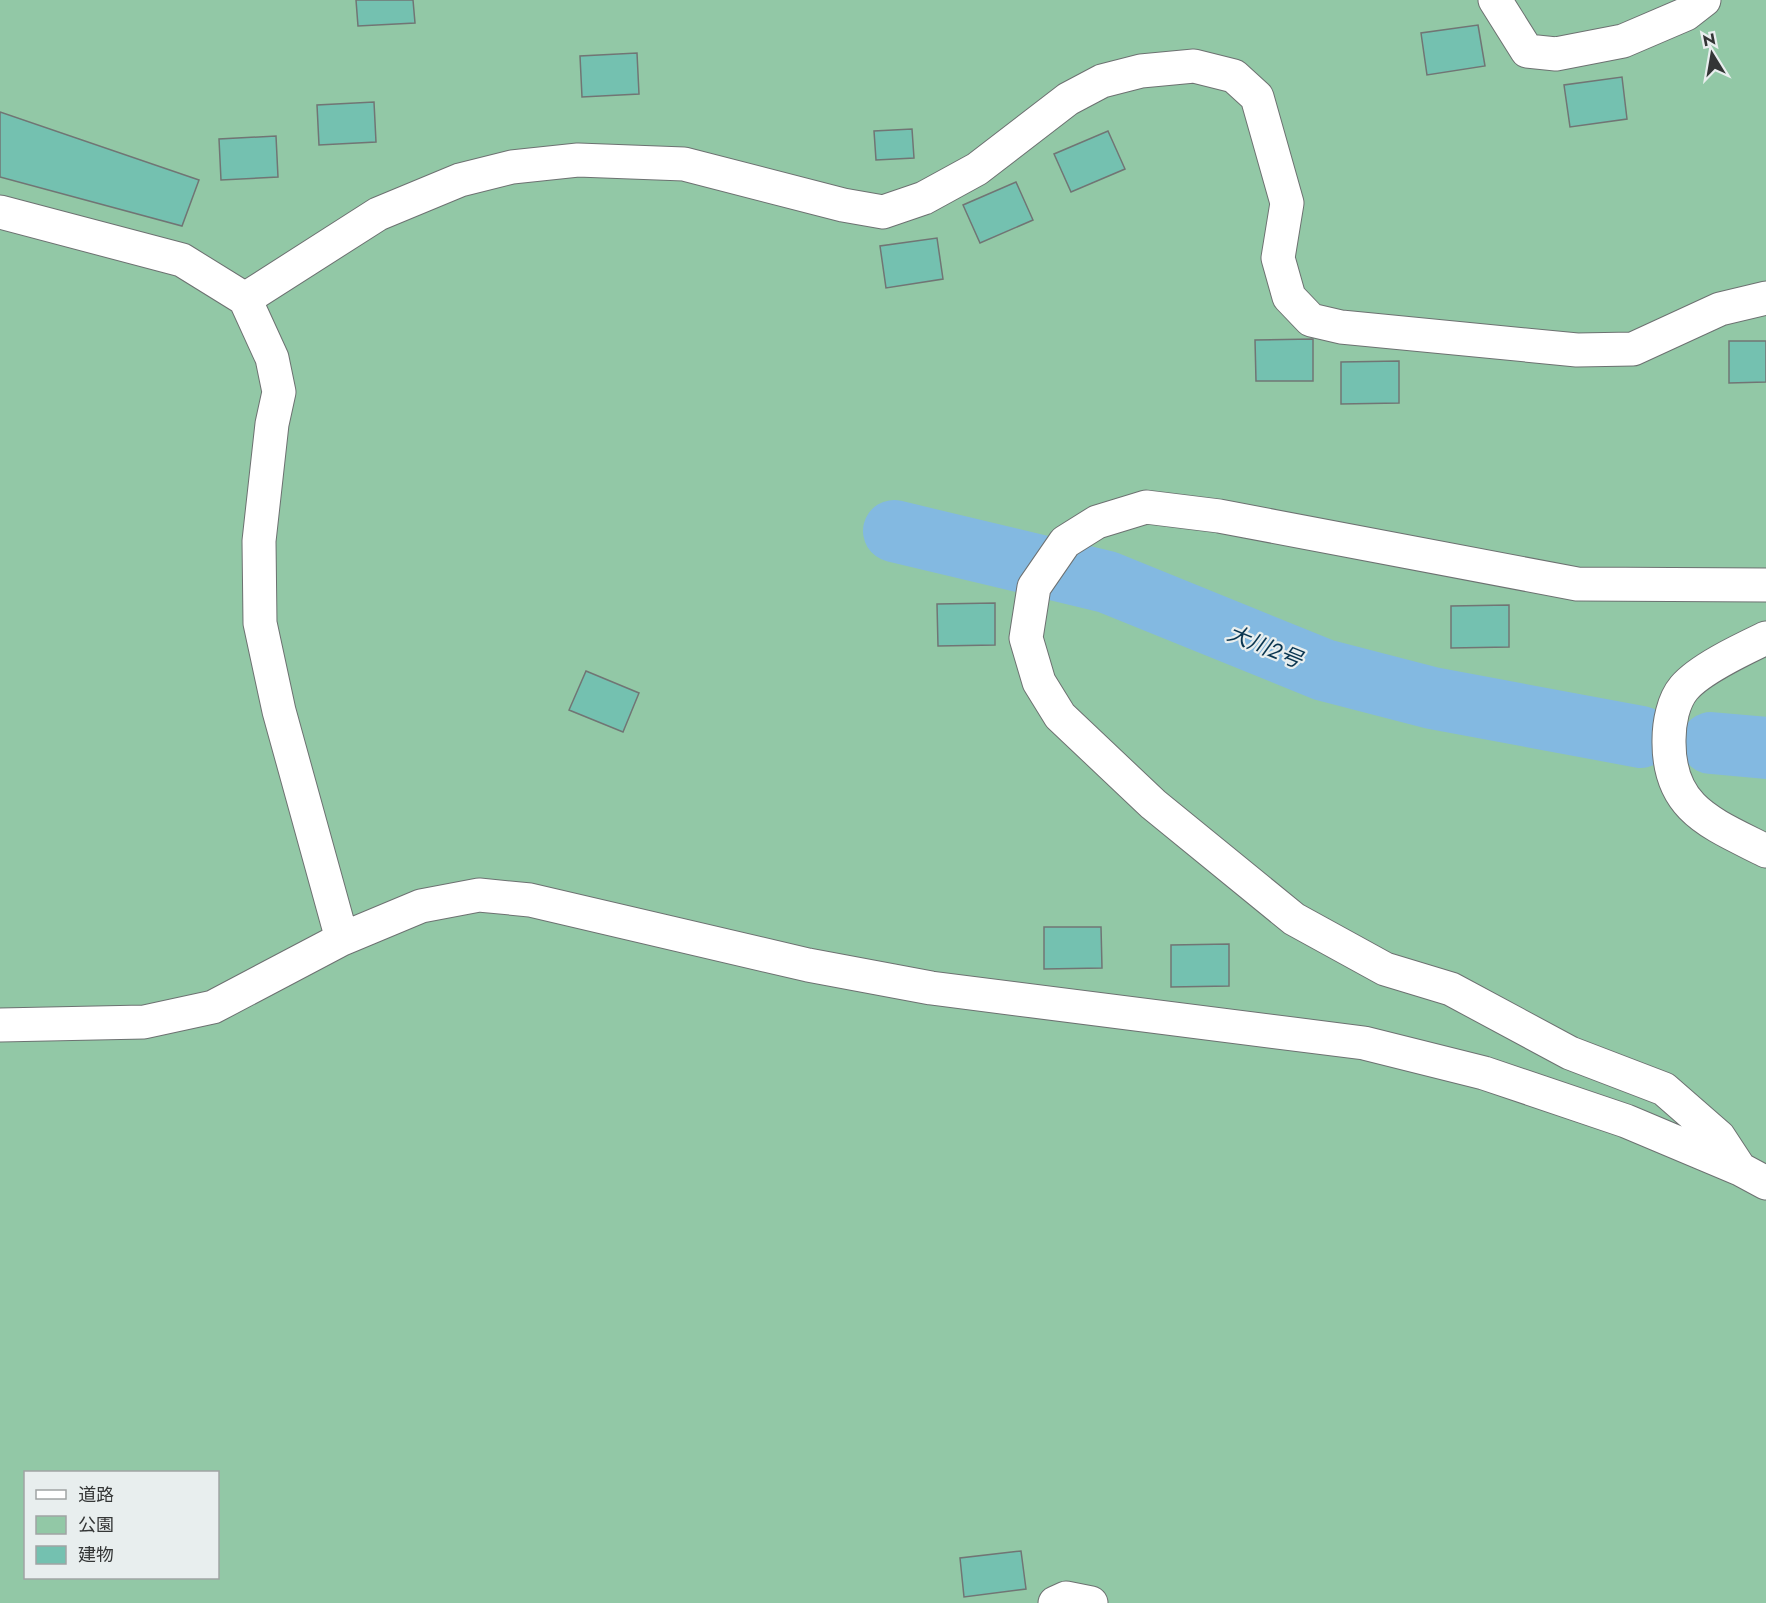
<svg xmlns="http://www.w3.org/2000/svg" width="1766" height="1603" font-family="Jost,'Noto Sans JP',sans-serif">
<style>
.green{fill:#92c8a6;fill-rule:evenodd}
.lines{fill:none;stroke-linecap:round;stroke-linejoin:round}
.river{stroke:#83b9e1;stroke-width:62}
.building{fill:#74c1b0;stroke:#717574;stroke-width:1.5}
.minor-casing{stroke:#6d7171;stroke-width:35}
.minor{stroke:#fff;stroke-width:33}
.labels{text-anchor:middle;stroke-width:4.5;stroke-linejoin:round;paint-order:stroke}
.water-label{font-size:22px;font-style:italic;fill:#093550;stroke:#e8eeee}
</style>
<rect width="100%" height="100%" fill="#dbe1e1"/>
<path class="green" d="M0 0H1766V1603H0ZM26 1472H218V1578H26Z"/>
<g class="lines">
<path class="river" d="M894 531 1107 582 1324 670 1432 698 1641 737
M1711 743 1766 748"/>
</g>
<path class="building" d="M356 0H413L415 23 358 26Z
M1478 25 1485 66 1427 75 1421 33Z
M637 53 639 94 582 97 580 56Z
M1622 77 1627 119 1570 127 1564 85Z
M374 102 376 142 319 145 317 105Z
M0 112 199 180 182 226 0 177Z
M912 129 914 158 876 160 874 131Z
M1108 131 1125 169 1071 192 1054 154Z
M276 136 278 177 221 180 219 139Z
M1016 182 1033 220 980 243 963 205Z
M937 238 943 279 886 288 880 246Z
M1313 339V381H1256L1255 340Z
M1729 341H1766V382L1729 383Z
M1399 361V403L1341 404V362Z
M995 603V645L938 646 937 604Z
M1509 605V647L1451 648V606Z
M586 671 639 693 623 732 569 710Z
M1044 927H1101L1102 968 1044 969Z
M1229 944V986L1171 987V945Z
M1021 1551 1026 1589 964 1597 960 1558Z"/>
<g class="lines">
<g class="minor-casing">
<path id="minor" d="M1495 0 1527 51 1556 54 1623 41 1686 14 1704 0
M0 212 182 260 245 299 272 358 279 392 272 424 259 541 260 623 279 711 342 939
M245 299 378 214 460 180 512 167 578 160 684 164 843 205 883 212 924 198 977 169 1068 99 1102 81 1141 71 1194 66 1234 76 1257 97 1287 203 1278 258 1289 297 1311 320 1341 327 1577 350 1633 349 1720 309 1766 298
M1766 638C1743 649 1700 669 1684 688 1673 701 1669 723 1669 740 1668 809 1711 823 1766 851
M0 1025 144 1022 213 1007 342 939 421 906 479 895 530 900 808 965 931 988 1364 1043 1484 1073 1626 1121 1740 1169 1766 1183
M1740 1169 1719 1137 1664 1089 1570 1053 1451 989 1385 969 1294 919 1153 804 1060 716 1039 682 1026 638 1034 587 1065 542 1097 522 1146 507 1219 516 1577 584 1766 585
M1055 1603 1066 1598 1091 1603"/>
</g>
<use href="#minor" class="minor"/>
</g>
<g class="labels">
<g class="water-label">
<text transform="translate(1265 646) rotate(22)" y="8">大川２号</text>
</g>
</g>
<rect x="24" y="1471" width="195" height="108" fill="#e8eeee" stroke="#a0a4a4" stroke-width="1.5"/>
<rect x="36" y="1490" width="30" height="9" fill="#ffffff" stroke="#a0a4a4" stroke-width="1.5"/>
<text x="78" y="1501" font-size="18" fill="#343636">道路</text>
<rect x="36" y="1516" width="30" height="18" fill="#92c8a6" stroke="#a0a4a4" stroke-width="1.5"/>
<text x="78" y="1531" font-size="18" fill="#343636">公園</text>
<rect x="36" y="1546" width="30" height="18" fill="#74c1b0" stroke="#a0a4a4" stroke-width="1.5"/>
<text x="78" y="1561" font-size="18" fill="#343636">建物</text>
<g transform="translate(1712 54) rotate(349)" stroke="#e8eeee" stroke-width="4.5" paint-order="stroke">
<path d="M0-4.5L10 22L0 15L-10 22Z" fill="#343636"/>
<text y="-9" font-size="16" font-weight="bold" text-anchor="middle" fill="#343636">N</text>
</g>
</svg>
